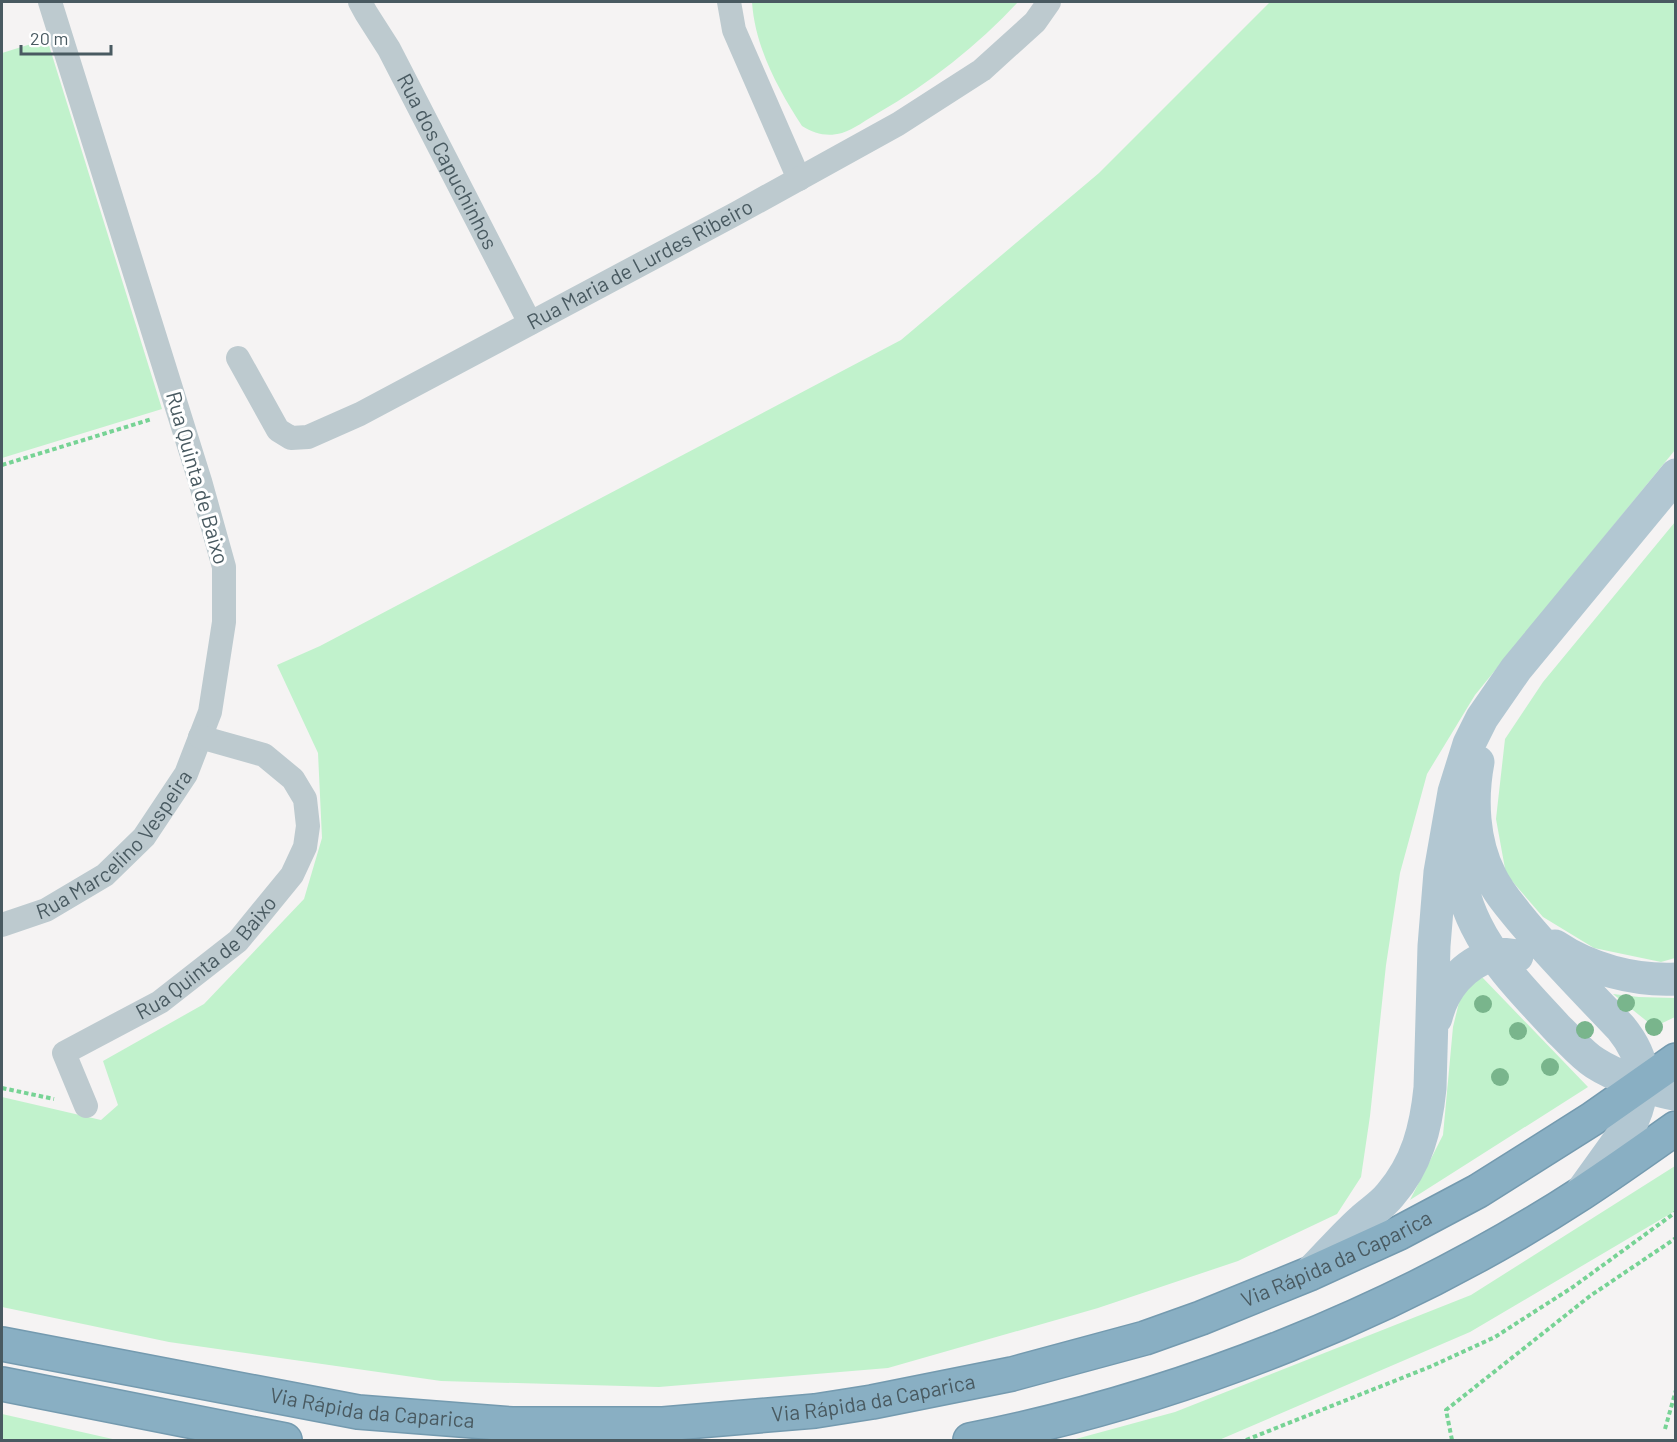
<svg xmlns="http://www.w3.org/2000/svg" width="1677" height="1442" font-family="Barlow,sans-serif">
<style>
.green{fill:#c1f2cc}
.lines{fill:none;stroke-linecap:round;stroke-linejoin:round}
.highway-casing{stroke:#749aaf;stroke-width:36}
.path{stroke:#77d395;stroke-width:4;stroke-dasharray:4.5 3;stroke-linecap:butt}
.street{stroke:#bdcacf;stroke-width:24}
.primary{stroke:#b2c7d2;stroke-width:33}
.highway{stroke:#89afc3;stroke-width:33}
.tree{fill:#79b58c}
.labels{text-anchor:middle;stroke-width:6;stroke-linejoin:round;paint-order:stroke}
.street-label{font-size:21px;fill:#495a61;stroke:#fff}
</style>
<rect width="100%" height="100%" fill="#f5f3f3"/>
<path class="green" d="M752 2H1018C977 46 930 83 878 113 866 120 854 129 842 133 827 137 815 134 802 126 778 89 755 47 752 2Z
M1270 2H1675V450L1475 695 1427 774 1400 873 1386 965 1370 1116 1361 1177 1337 1214 1238 1261 1098 1308 888 1368 659 1387 441 1381 169 1342 2 1307V1097L101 1120 118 1105 103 1061 204 1004 304 899 322 838 318 753 277 665 320 646 901 340 1099 173Z
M47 39 162 409 2 458V53Z
M1675 522V958L1661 962 1594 948 1543 917 1506 874 1496 819 1505 739 1543 682Z
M1481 976 1588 1087 1410 1200 1443 1135 1453 1027 1461 994Z
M1613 994 1639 997 1675 998V1017L1654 1027Z
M1675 1166V1211L1470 1332 1219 1440H1072L1175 1412 1471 1295Z
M2 1414 117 1440H2Z"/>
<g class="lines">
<g class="highway-casing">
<g id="highway">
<path id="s5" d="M2 1344 358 1412 512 1424H663L815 1411 872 1402 1012 1374 1145 1338 1201 1318 1309 1274 1399 1233 1478 1191 1592 1119 1676 1060"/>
<path d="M2 1384 285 1440"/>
<path d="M970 1440C1182 1398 1401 1311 1582 1193 1614 1172 1645 1150 1676 1128"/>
</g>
</g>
<path class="path" d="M2 465 152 419
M2 1088 54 1099
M1665 1429 1676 1390
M1246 1440 1432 1366 1495 1337 1573 1287 1676 1212
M1452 1440 1446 1410 1590 1296 1676 1238"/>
<g class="street">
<path id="s1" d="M360 2 366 13 389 49 530 323"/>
<path d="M729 2 734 30 799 179"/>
<path id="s2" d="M238 358 278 430 291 438 308 437 360 414 737 213 898 124 982 70 1035 22 1049 2"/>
<path id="s3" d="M2 925 46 910 105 875 144 837 186 774 210 712 224 622V567L200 481 50 2"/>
<path id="s4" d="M86 1106 64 1053 160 1002 238 941 292 875 305 847 308 826 305 799 293 779 264 755 200 737"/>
</g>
<path class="primary" d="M1478 762C1471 799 1473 841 1490 875 1498 893 1512 908 1524 923 1555 960 1588 993 1621 1028 1646 1059 1648 1086 1632 1122L1581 1193
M1455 841C1457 870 1463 899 1476 925 1495 964 1529 997 1558 1029 1570 1040 1581 1054 1595 1063 1612 1074 1655 1092 1676 1094
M1555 946C1589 969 1634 981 1676 979
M1436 1018C1443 989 1463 964 1493 955 1500 953 1509 955 1517 956
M1310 1273C1328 1255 1344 1236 1362 1220 1372 1211 1382 1205 1390 1195 1417 1164 1426 1128 1430 1088L1434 946 1440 872 1454 792 1469 744 1482 718 1516 669 1676 475"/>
<use href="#highway" class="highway"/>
</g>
<g class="tree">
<circle cx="1626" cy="1003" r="9"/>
<circle cx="1483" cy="1004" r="9"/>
<circle cx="1654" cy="1027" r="9"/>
<circle cx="1585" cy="1030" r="9"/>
<circle cx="1518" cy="1031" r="9"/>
<circle cx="1550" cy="1067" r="9"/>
<circle cx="1500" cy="1077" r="9"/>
</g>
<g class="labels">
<g class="street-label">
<text dy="7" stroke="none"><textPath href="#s1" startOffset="182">Rua dos Capuchinhos</textPath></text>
<text dy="7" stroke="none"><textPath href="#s2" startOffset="489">Rua Maria de Lurdes Ribeiro</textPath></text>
<text transform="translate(197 478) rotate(74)" y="7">Rua Quinta de Baixo</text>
<text dy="7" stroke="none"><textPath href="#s3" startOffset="142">Rua Marcelino Vespeira</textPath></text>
<text dy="7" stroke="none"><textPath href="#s4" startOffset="230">Rua Quinta de Baixo</textPath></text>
<text dy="7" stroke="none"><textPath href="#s5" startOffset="1366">Via Rápida da Caparica</textPath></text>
<text dy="7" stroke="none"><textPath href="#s5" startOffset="880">Via Rápida da Caparica</textPath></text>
<text dy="7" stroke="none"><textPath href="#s5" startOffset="376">Via Rápida da Caparica</textPath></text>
</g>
</g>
<rect width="1677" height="1442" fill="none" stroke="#495a61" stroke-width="6"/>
<path d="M21 45v9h90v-9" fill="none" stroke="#495a61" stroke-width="3"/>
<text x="30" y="45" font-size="18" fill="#495a61" stroke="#ffffff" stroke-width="4.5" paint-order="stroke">20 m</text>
</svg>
